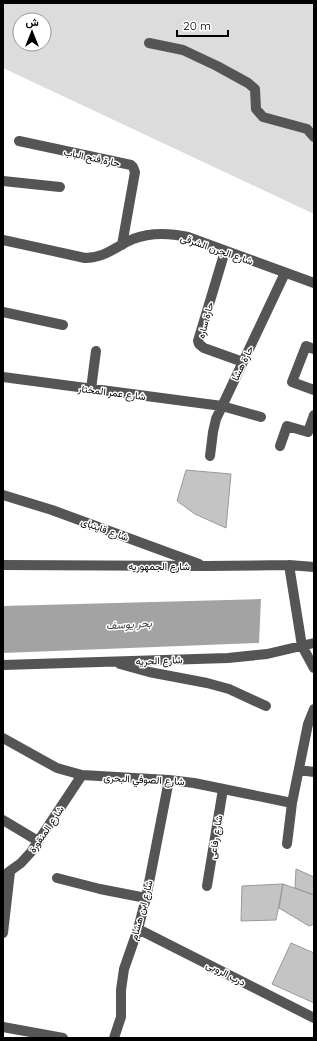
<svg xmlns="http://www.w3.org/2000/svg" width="317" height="1041" font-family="Quicksand,Vazirmatn,sans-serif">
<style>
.green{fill:#dcdcdc;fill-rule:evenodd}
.water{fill:#a3a3a3}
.building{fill:#c4c4c4;stroke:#999}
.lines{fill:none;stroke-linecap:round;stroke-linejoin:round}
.minor{stroke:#555;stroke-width:10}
.labels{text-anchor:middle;stroke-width:3;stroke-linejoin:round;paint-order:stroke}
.street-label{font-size:10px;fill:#000;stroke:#fff}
.water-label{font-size:11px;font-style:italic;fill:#444;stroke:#fff}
</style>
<rect width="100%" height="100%" fill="#fff"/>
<path class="green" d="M3 3H314V214L3 68ZM20 20H44V44H20Z"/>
<path class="water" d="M261 599 259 643 3 653V606Z"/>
<path class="building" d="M186 470 231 474 226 528 195 514 177 501Z
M296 869 314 877V895L295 888Z
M283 884 314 895V924L309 926 279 908Z
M283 884 276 920 241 921 242 886Z
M291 943 314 953V1003L272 984Z"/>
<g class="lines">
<path class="minor" d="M149 43 183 50 217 66 248 83 255 89 256 109 263 117 307 129 314 137
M19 141 131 165 133 167 135 172 122 245
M3 181 60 187
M3 240 85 258C105 258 115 247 133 239 151 232 170 233 188 237L314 283
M225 251 198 341 199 344 204 348 243 362
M3 312 63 325
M314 349 306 346 292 382 314 390
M3 377 222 406 261 417
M91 389 96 351
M280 446 287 426 308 432 314 415
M210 456 213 432 216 419 285 273
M3 495 52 510 199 564
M3 565 206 566 289 565 314 567
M289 565 302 646 314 668
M120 664 149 672 207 683 229 689 266 706
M3 665 228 658 267 654 314 643
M3 738 57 768 82 775 169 780 194 783 292 803
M299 770 314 772
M3 820 38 841
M287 844 292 803 308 724 314 709
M3 876 21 863 31 852 82 775
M57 878 100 889 146 898
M207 886 223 789
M138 929 314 1018
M3 933 10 872
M3 1027 63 1038
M114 1038 121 1017V990L124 969 138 929 146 898 169 780"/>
</g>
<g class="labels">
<g class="street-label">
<text transform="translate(92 157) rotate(12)" y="4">حارة فتح الباب</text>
<text transform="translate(217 249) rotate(19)" y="4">شارع الجرن الشرقى</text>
<text transform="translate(205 320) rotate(-75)" y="4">حارة ساره</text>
<text transform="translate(242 363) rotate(-64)" y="4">حارة هشا</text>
<text transform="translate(112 392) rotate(7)" y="4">شارع عمر المختار</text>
<text transform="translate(105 529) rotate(20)" y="4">شارع قايتباى</text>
<text x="159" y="570">شارع الجمهوريه</text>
<text transform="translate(159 660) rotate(-2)" y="4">شارع الحريه</text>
<text transform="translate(144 779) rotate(3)" y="4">شارع الصوفي البحرى</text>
<text transform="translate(46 829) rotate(-56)" y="4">شارع المنقورة</text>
<text transform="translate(215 837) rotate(-81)" y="4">شارع رفاعى</text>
<text transform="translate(141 910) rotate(-75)" y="4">شارع ابن هشام</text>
<text transform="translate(226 973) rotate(27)" y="4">درب الروبى</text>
</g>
<g class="water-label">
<text transform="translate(129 624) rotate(-3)" y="4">بحر يوسف</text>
</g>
</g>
<rect width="317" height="1041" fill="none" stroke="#000000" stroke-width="8"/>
<g transform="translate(32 32)"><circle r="19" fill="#ffffff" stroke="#999999"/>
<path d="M0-3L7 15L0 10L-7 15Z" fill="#000000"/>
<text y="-6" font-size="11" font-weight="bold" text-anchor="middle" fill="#000000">ش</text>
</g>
<path d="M177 30v6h51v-6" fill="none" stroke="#000000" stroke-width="2"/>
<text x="183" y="30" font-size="12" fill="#000000" stroke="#ffffff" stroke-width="3" paint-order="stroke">20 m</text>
</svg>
